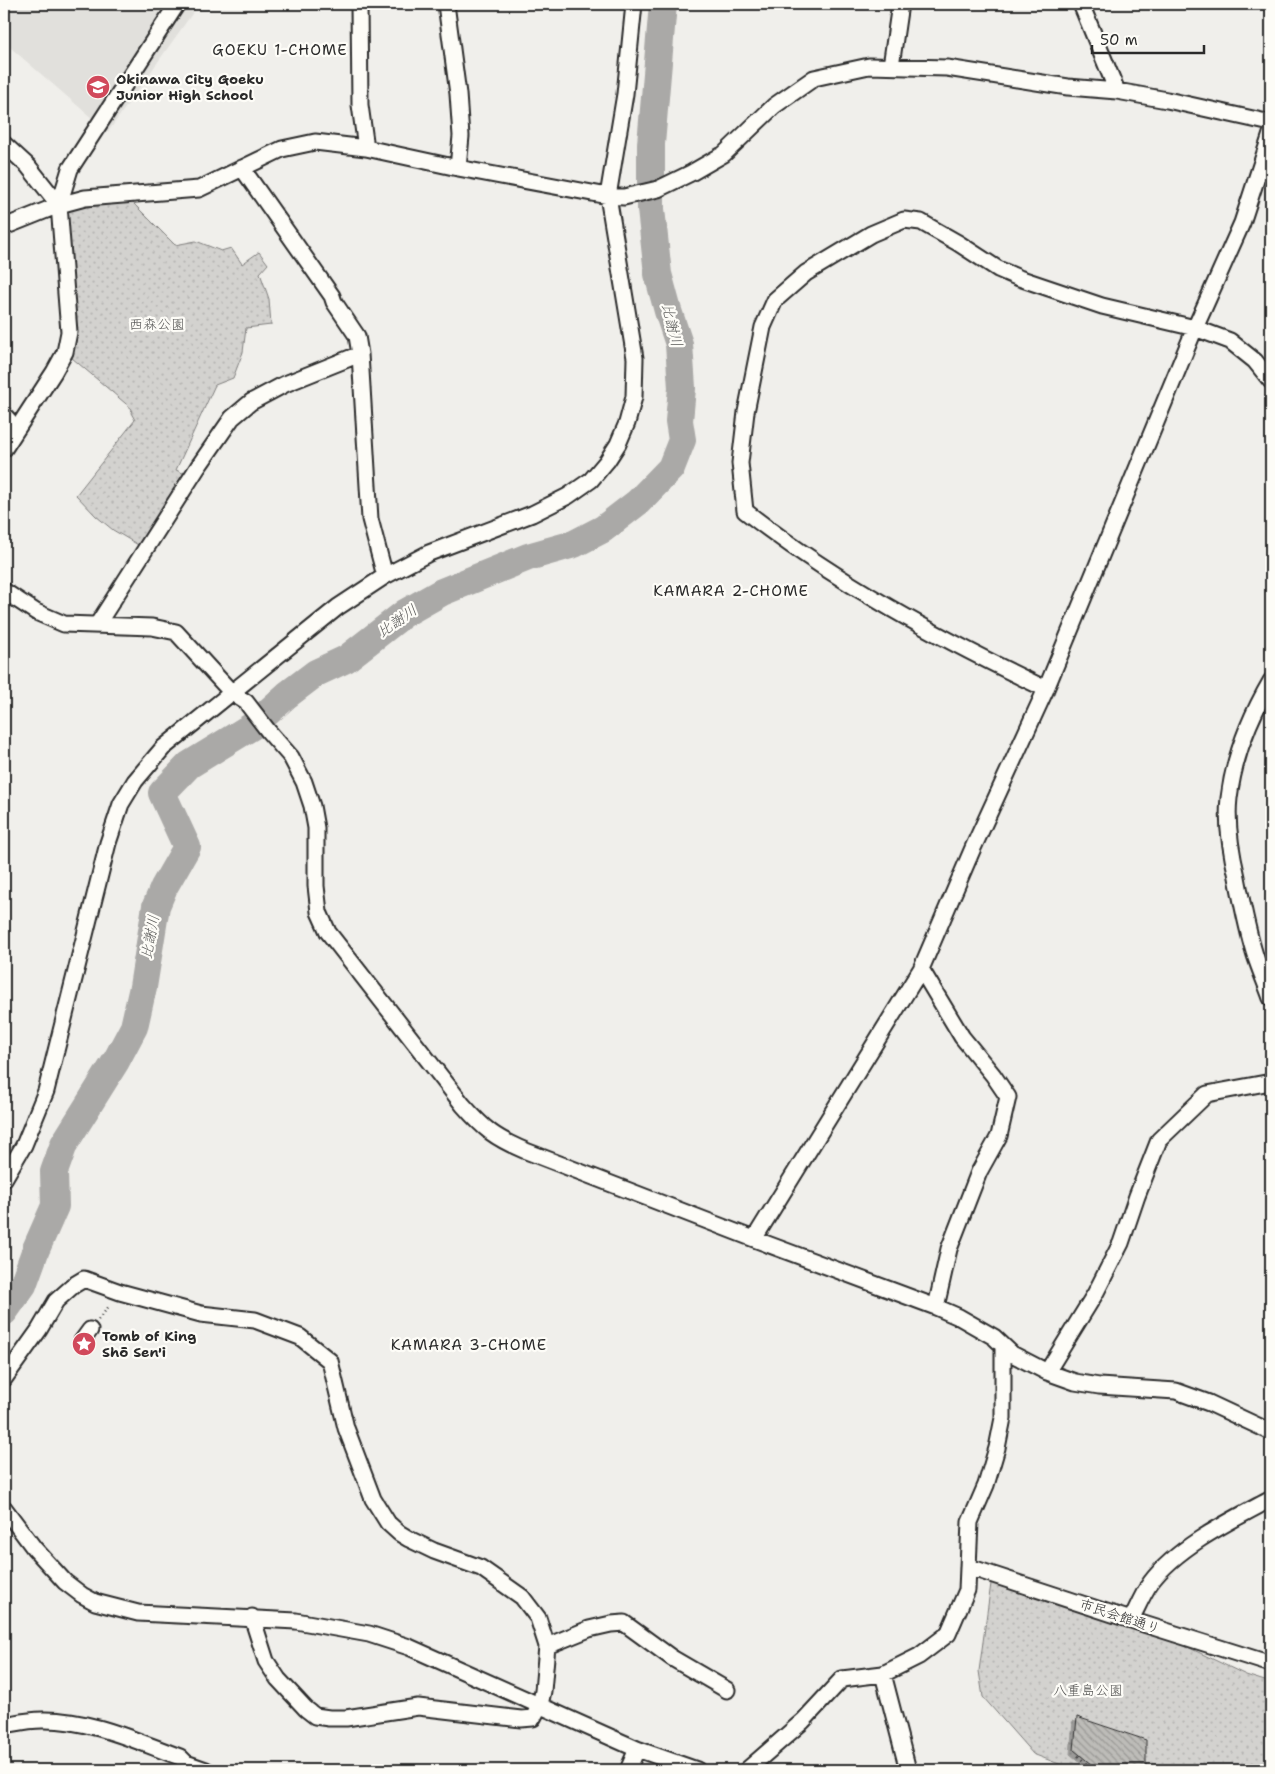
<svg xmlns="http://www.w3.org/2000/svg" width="1275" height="1774" font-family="'Shantell Sans','Klee One',sans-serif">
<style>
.built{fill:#e1e0dc}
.grass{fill:url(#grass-dots);stroke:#7f7e7d}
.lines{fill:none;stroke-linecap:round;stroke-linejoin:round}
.river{stroke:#aaa9a7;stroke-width:28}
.building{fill:url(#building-back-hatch);stroke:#2b2b2b;filter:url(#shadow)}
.minor-casing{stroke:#2b2b2b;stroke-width:19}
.path{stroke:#2b2b2b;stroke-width:2.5;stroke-dasharray:1 4;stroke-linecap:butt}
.minor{stroke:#fdfcf7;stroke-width:15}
.labels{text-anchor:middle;stroke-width:4.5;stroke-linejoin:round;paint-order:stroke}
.poi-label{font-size:14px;font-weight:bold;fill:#2b2b2b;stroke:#fdfcf7;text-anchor:start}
.park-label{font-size:14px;fill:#555554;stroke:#fdfcf7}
.street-label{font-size:14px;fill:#2b2b2b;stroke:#fdfcf7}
.neighbourhood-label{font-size:15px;letter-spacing:1px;fill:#2b2b2b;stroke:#fdfcf7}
.water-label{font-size:15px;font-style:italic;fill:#575756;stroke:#fdfcf7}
</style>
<defs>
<pattern id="grass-dots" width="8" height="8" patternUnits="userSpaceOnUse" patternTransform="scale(1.25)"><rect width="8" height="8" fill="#d3d2cf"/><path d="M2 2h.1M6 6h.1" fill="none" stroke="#b5b4b2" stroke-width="1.8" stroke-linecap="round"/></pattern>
<pattern id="building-back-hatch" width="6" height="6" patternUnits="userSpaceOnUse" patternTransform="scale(1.25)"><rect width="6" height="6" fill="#bdbcb8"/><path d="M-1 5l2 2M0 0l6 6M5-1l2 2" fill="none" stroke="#9a9996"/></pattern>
<filter id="shadow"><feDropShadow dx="-4" dy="4" stdDeviation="0" flood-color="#0004"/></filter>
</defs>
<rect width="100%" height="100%" fill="#f0efeb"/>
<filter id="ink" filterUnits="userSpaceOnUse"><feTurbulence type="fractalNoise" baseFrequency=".02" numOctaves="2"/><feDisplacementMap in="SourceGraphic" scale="10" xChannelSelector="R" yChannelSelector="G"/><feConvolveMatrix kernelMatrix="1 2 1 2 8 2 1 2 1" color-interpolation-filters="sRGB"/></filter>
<g filter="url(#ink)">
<path class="built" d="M4 4H199L108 132 4 42Z"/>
<path class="grass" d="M125 195 175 245 196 241 221 251 231 248 242 264 259 252 268 264 260 273 269 299 271 325 246 328 243 352 233 378 215 385 176 470 192 477 145 549 113 530 96 516 76 495 135 420 131 413 132 409 65 352 59 205Z
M993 1569 1131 1620 1246 1675 1271 1683V1770H1072V1769L1033 1754 983 1697 979 1671Z"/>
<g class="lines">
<path class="river" d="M4 1312 23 1285 36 1249 55 1206 54 1172 64 1144 116 1061 134 1027 143 987 156 906 164 887 187 847 162 793 189 765 254 725 287 695 316 673 346 659 405 613 442 592 528 557 574 544 603 529 638 502 671 468 682 440 679 421 682 388 679 344 668 311 658 274 651 209V144L663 4"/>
</g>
<path class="building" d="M1077 1717 1146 1740V1770H1098L1074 1750Z"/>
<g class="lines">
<g class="minor-casing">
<path id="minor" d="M359 4 360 105 366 148
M446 4 458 94 461 136 458 168
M1081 4 1117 91
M891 66 900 4
M4 144 28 166 59 205
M242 168 332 296 334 302 357 336 360 354 370 519 385 576
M4 227 59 205 85 198 199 189 282 149 315 142 366 148 458 168 608 196 624 197 658 189 691 173 724 154 774 106 814 78 869 66 947 68 1068 87 1117 91 1167 100 1271 123
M4 415 16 428
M4 449 54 372 65 352 69 332 59 205 70 169 177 4
M4 591 36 612 64 624 152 627 176 632 232 693 246 702 269 732 291 757 304 782 312 806 316 828V886L319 912 328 932 463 1105C485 1130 495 1138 526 1151L754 1239 936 1307 959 1317 994 1337 1012 1354 1047 1372 1075 1382 1099 1386 1176 1391 1209 1403 1271 1432
M97 625 198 467 232 418 251 402 285 384 360 354
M1271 681C1250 717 1234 756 1229 798 1226 824 1231 852 1237 877 1242 903 1247 930 1255 955 1260 970 1266 984 1271 998
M1046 689C941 639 837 583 745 511L740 463 746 412 763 327 775 300 806 273 871 234 904 220 921 222 958 243 998 269 1019 278 1102 306 1195 328 1230 341 1255 361 1271 381
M921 969 962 1037 993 1075 1008 1097 999 1136 979 1172 949 1249 936 1307
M4 1179 24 1145 46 1091 108 843 121 804 135 781 163 748 338 607 385 576 429 553 532 514 568 496 591 480 607 461 618 444 627 423 634 397 635 358 608 196 625 94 634 4
M754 1239 921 969 973 848 1046 689 1195 328 1242 223 1271 134
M82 1341 90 1330
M1047 1372 1095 1294 1121 1243 1137 1196 1159 1140 1207 1094 1271 1082
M4 1379 39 1330 56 1301 74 1285 84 1279 120 1292 201 1314 255 1320 300 1337 330 1361 346 1428 373 1499 388 1523 399 1533 409 1539 434 1551 481 1568 522 1597 538 1618 547 1646 543 1691 540 1705 533 1718 521 1719 418 1707 346 1718H329L315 1716 306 1709 278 1679 266 1661 252 1617
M4 1508 34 1548 65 1582 82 1595 95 1602 138 1613 296 1621 369 1634 409 1647 637 1749 697 1770
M969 1567 1131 1620 1271 1664
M1131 1620C1137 1608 1143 1593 1151 1582 1178 1546 1232 1520 1271 1499
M547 1646 589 1629 611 1624 624 1623 672 1658 727 1690
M883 1674 908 1770
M4 1725C16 1723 29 1720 42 1720 90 1719 136 1741 180 1757L186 1763 206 1770
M628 1770 637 1749
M747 1770 803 1721 842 1679 883 1674 919 1656 948 1634 967 1590 970 1522 986 1485 997 1448 1003 1418V1346"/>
</g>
<path class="path" d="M98 1320 110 1305
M1078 1756 1093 1770"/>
<use href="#minor" class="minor"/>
</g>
</g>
<defs>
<g id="school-disc" transform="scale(1.25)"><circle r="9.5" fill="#d1495b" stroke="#fdfcf7"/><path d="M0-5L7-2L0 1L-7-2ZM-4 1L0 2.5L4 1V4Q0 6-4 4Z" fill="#fff"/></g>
<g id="sight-disc" transform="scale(1.25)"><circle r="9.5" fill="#d1495b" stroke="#fdfcf7"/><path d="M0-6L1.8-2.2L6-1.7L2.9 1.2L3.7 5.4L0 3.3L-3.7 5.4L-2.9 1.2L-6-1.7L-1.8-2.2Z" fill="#fff"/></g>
</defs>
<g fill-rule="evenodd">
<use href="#school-disc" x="98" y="87"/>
<use href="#sight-disc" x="84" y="1344"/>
</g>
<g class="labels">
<g class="poi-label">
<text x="116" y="84">Okinawa City Goeku<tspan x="116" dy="16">Junior High School</tspan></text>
<text x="102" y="1341">Tomb of King<tspan x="102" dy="16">Shō Sen'i</tspan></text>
</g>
<g class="park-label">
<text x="157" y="329">西森公園</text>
<text x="1088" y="1695">八重島公園</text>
</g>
<g class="street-label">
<text transform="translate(1120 1616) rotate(18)" y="5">市民会館通り</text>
</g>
<g class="neighbourhood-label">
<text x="280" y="55">GOEKU 1-CHOME</text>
<text x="731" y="596">KAMARA 2-CHOME</text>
<text x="469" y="1350">KAMARA 3-CHOME</text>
</g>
<g class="water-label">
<text transform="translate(672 325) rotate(76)" y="5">比謝川</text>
<text transform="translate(397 621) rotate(-35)" y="5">比謝川</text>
<text transform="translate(150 937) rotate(-80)" y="5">比謝川</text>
</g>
</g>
<rect width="1275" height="1774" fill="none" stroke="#fdfcf7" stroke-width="20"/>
<rect x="10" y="10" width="1255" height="1754" fill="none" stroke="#2b2b2b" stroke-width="2" filter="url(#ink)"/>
<path d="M1092 45v8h112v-8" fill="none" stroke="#2b2b2b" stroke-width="2.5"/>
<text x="1100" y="45" font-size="15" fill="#2b2b2b" stroke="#fdfcf7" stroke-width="4" paint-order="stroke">50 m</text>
</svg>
